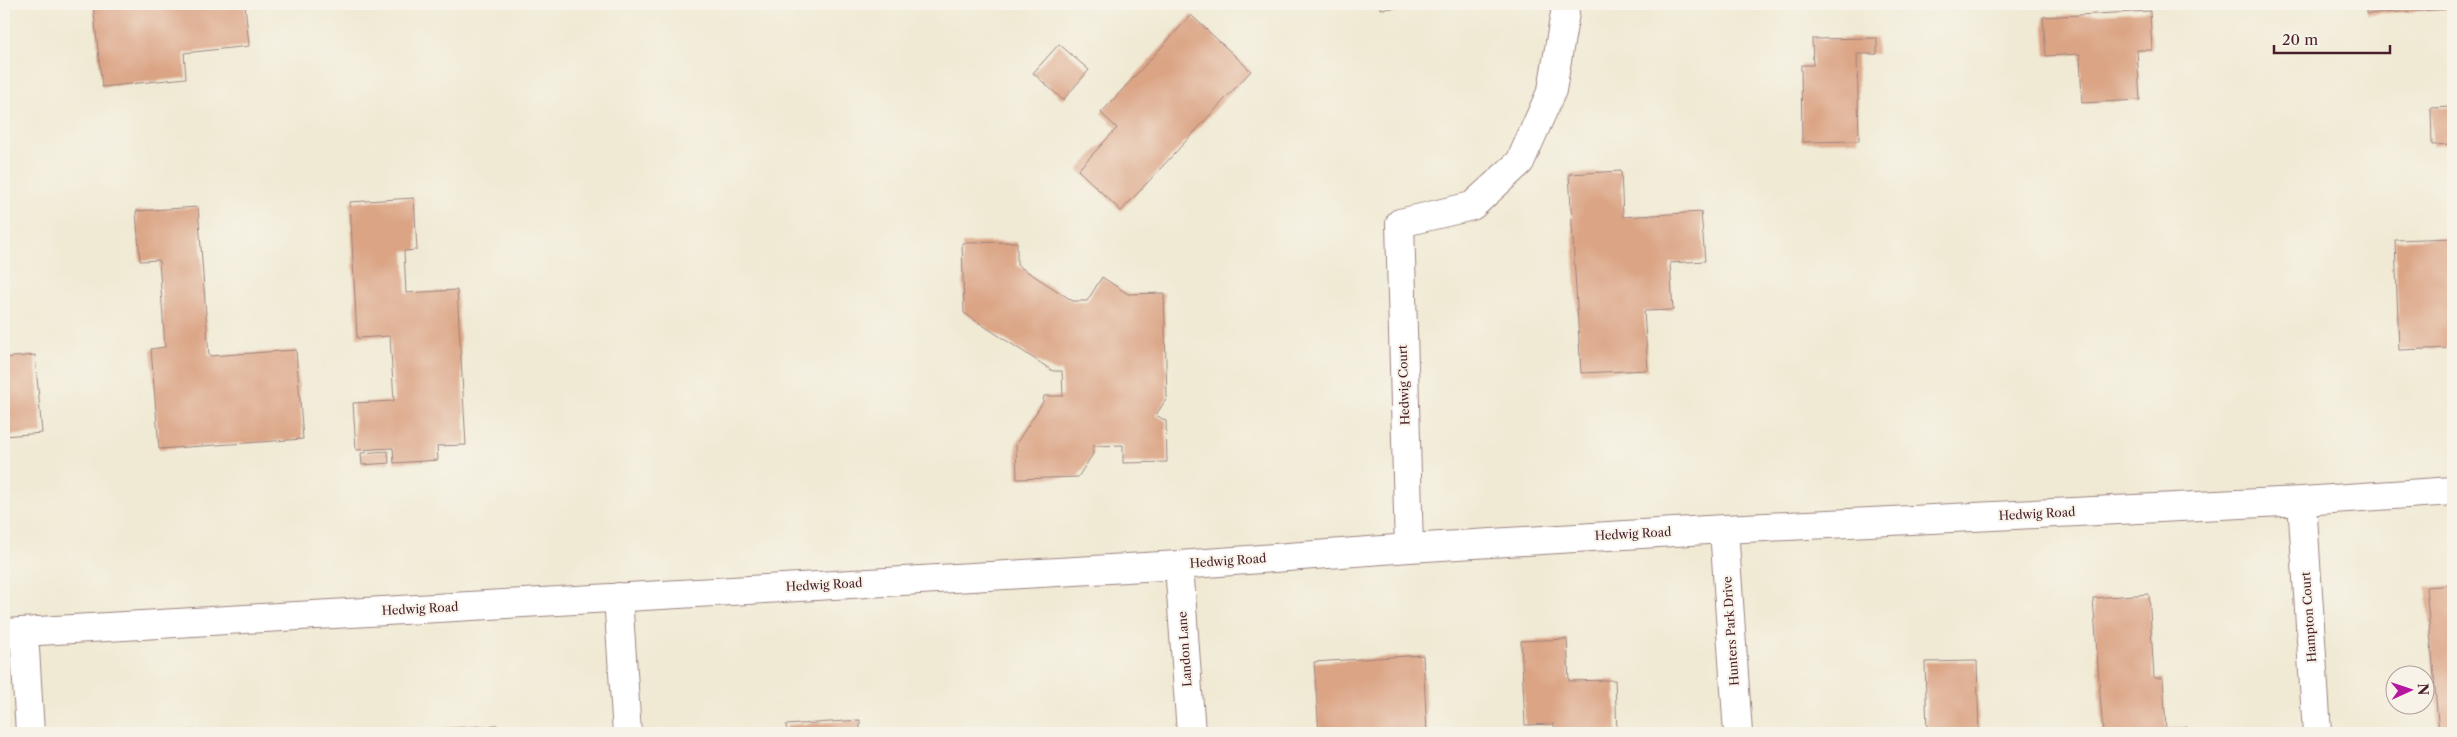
<svg xmlns="http://www.w3.org/2000/svg" width="2457" height="737" font-family="'Libre Caslon Text',serif">
<style>
.building{fill:#dba485}
.lines{fill:none;stroke-linecap:round;stroke-linejoin:round}
.minor-casing{stroke:#9d8480;stroke-width:30}
.minor{stroke:#fff;stroke-width:28}
.labels{text-anchor:middle;stroke-width:4;stroke-linejoin:round;paint-order:stroke}
.street-label{font-size:12px;fill:#4a1f2b;stroke:#f7f3e8}
</style>
<rect width="100%" height="100%" fill="#f7f3e8"/>
<filter id="ink" filterUnits="userSpaceOnUse"><feTurbulence type="fractalNoise" baseFrequency=".02" numOctaves="2"/><feDisplacementMap in="SourceGraphic" scale="10" xChannelSelector="R" yChannelSelector="G"/><feConvolveMatrix kernelMatrix="1 2 1 2 8 2 1 2 1" color-interpolation-filters="sRGB"/></filter>
<filter id="wash" filterUnits="userSpaceOnUse"><feTurbulence type="fractalNoise" baseFrequency=".0096" numOctaves="4" result="noise"/><feDisplacementMap in="SourceGraphic" scale="20" xChannelSelector="R" yChannelSelector="G"/><feGaussianBlur stdDeviation="1.12" result="paint"/><feColorMatrix in="noise" values="0 0 0 0 0 0 0 0 0 0 0 0 0 0 0 0 0 1.4 0 .05"/><feComposite in="paint" operator="in"/></filter>
<g filter="url(#wash)">
<rect width="100%" height="100%" fill="#f0ead4"/>
<g id="blocks">
<path class="building" d="M93 4H245L249 46 184 53 186 78 102 87Z
M1380 4H1434V5L1380 9Z
M2367 4H2453V9L2367 14Z
M2150 11 2152 50H2137L2140 100 2082 103 2080 54 2046 56 2043 17Z
M1191 15 1251 71 1121 211 1078 170 1117 128 1101 113Z
M1877 38V54H1857L1859 141 1802 142 1801 65H1813L1812 39Z
M1059 44 1089 70 1063 100 1033 73Z
M2453 107V144L2432 145 2431 108Z
M1621 171 1623 217 1701 212 1705 261 1670 263 1673 310 1644 311 1648 370 1581 373 1569 174Z
M414 198 417 250 404 251 406 293 457 290 466 445 437 446 438 460 394 463 393 448 356 450 353 403 394 401 390 336 357 338 350 202Z
M198 207 209 356 296 350 303 439 159 449 151 349 165 347 159 260 140 261 136 211Z
M2453 238V348L2399 350 2395 240Z
M1017 242V265L1073 301H1087L1102 277 1128 294 1164 293 1167 398 1156 415 1166 421 1167 462 1123 463V445L1093 446V454L1078 477 1017 479 1016 444 1043 402 1044 396H1063L1062 371H1053L964 313 962 243Z
M35 355 42 433 4 436V358Z
M388 451 389 463 362 465 361 453Z
M2453 585V733H2439L2426 587Z
M2149 594 2154 678H2163L2166 729 2187 727V733H2103L2093 598Z
M1567 639 1569 681 1615 680 1617 733H1555L1554 724 1525 725 1521 641Z
M1423 655 1427 733H1319L1314 662Z
M1977 661 1979 733H1927L1925 662Z
M860 720V733H787L786 725Z
M497 725 498 733H437L436 729Z
M196 730V733H151V732Z"/>
</g>
</g>
<g filter="url(#ink)">
<use href="#blocks" fill-opacity="0" stroke="#9d8480" stroke-width="1"/>
<g class="lines">
<g class="minor-casing">
<path id="minor" d="M2302 501 2317 733
M1724 529 1738 733
M1409 548 1400 223 1472 206 1520 162 1552 90 1565 13
M1179 565 1191 733
M618 597 627 733
M24 632 30 733
M4 633 1179 565 1409 548 1724 529 2302 501 2453 491"/>
</g>
<use href="#minor" class="minor"/>
</g>
</g>
<g class="labels">
<g class="street-label">
<text transform="translate(1404 385) rotate(-92)" y="4">Hedwig Court</text>
<text transform="translate(2037 514) rotate(-3)" y="4">Hedwig Road</text>
<text transform="translate(1633 534) rotate(-3)" y="4">Hedwig Road</text>
<text transform="translate(1228 561) rotate(-4)" y="4">Hedwig Road</text>
<text transform="translate(824 585) rotate(-3)" y="4">Hedwig Road</text>
<text transform="translate(420 609) rotate(-3)" y="4">Hedwig Road</text>
<text transform="translate(2309 617) rotate(-94)" y="4">Hampton Court</text>
<text transform="translate(1731 631) rotate(-94)" y="4">Hunters Park Drive</text>
<text transform="translate(1185 649) rotate(-94)" y="4">Landon Lane</text>
</g>
</g>
<rect width="2457" height="737" fill="none" stroke="#f7f3e8" stroke-width="20"/>
<g transform="translate(2410 690) rotate(87)"><circle r="24" fill="#f7f3e8" stroke="#b29e9c"/>
<path d="M0-4L9 19L0 12L-9 19Z" fill="#b5179e"/>
<text y="-8" font-size="14" font-weight="bold" text-anchor="middle" fill="#4a1f2b">N</text>
</g>
<path d="M2274 45v8h116v-8" fill="none" stroke="#4a1f2b" stroke-width="2.5"/>
<text x="2282" y="45" font-size="15" fill="#4a1f2b" stroke="#f7f3e8" stroke-width="4" paint-order="stroke">20 m</text>
</svg>
